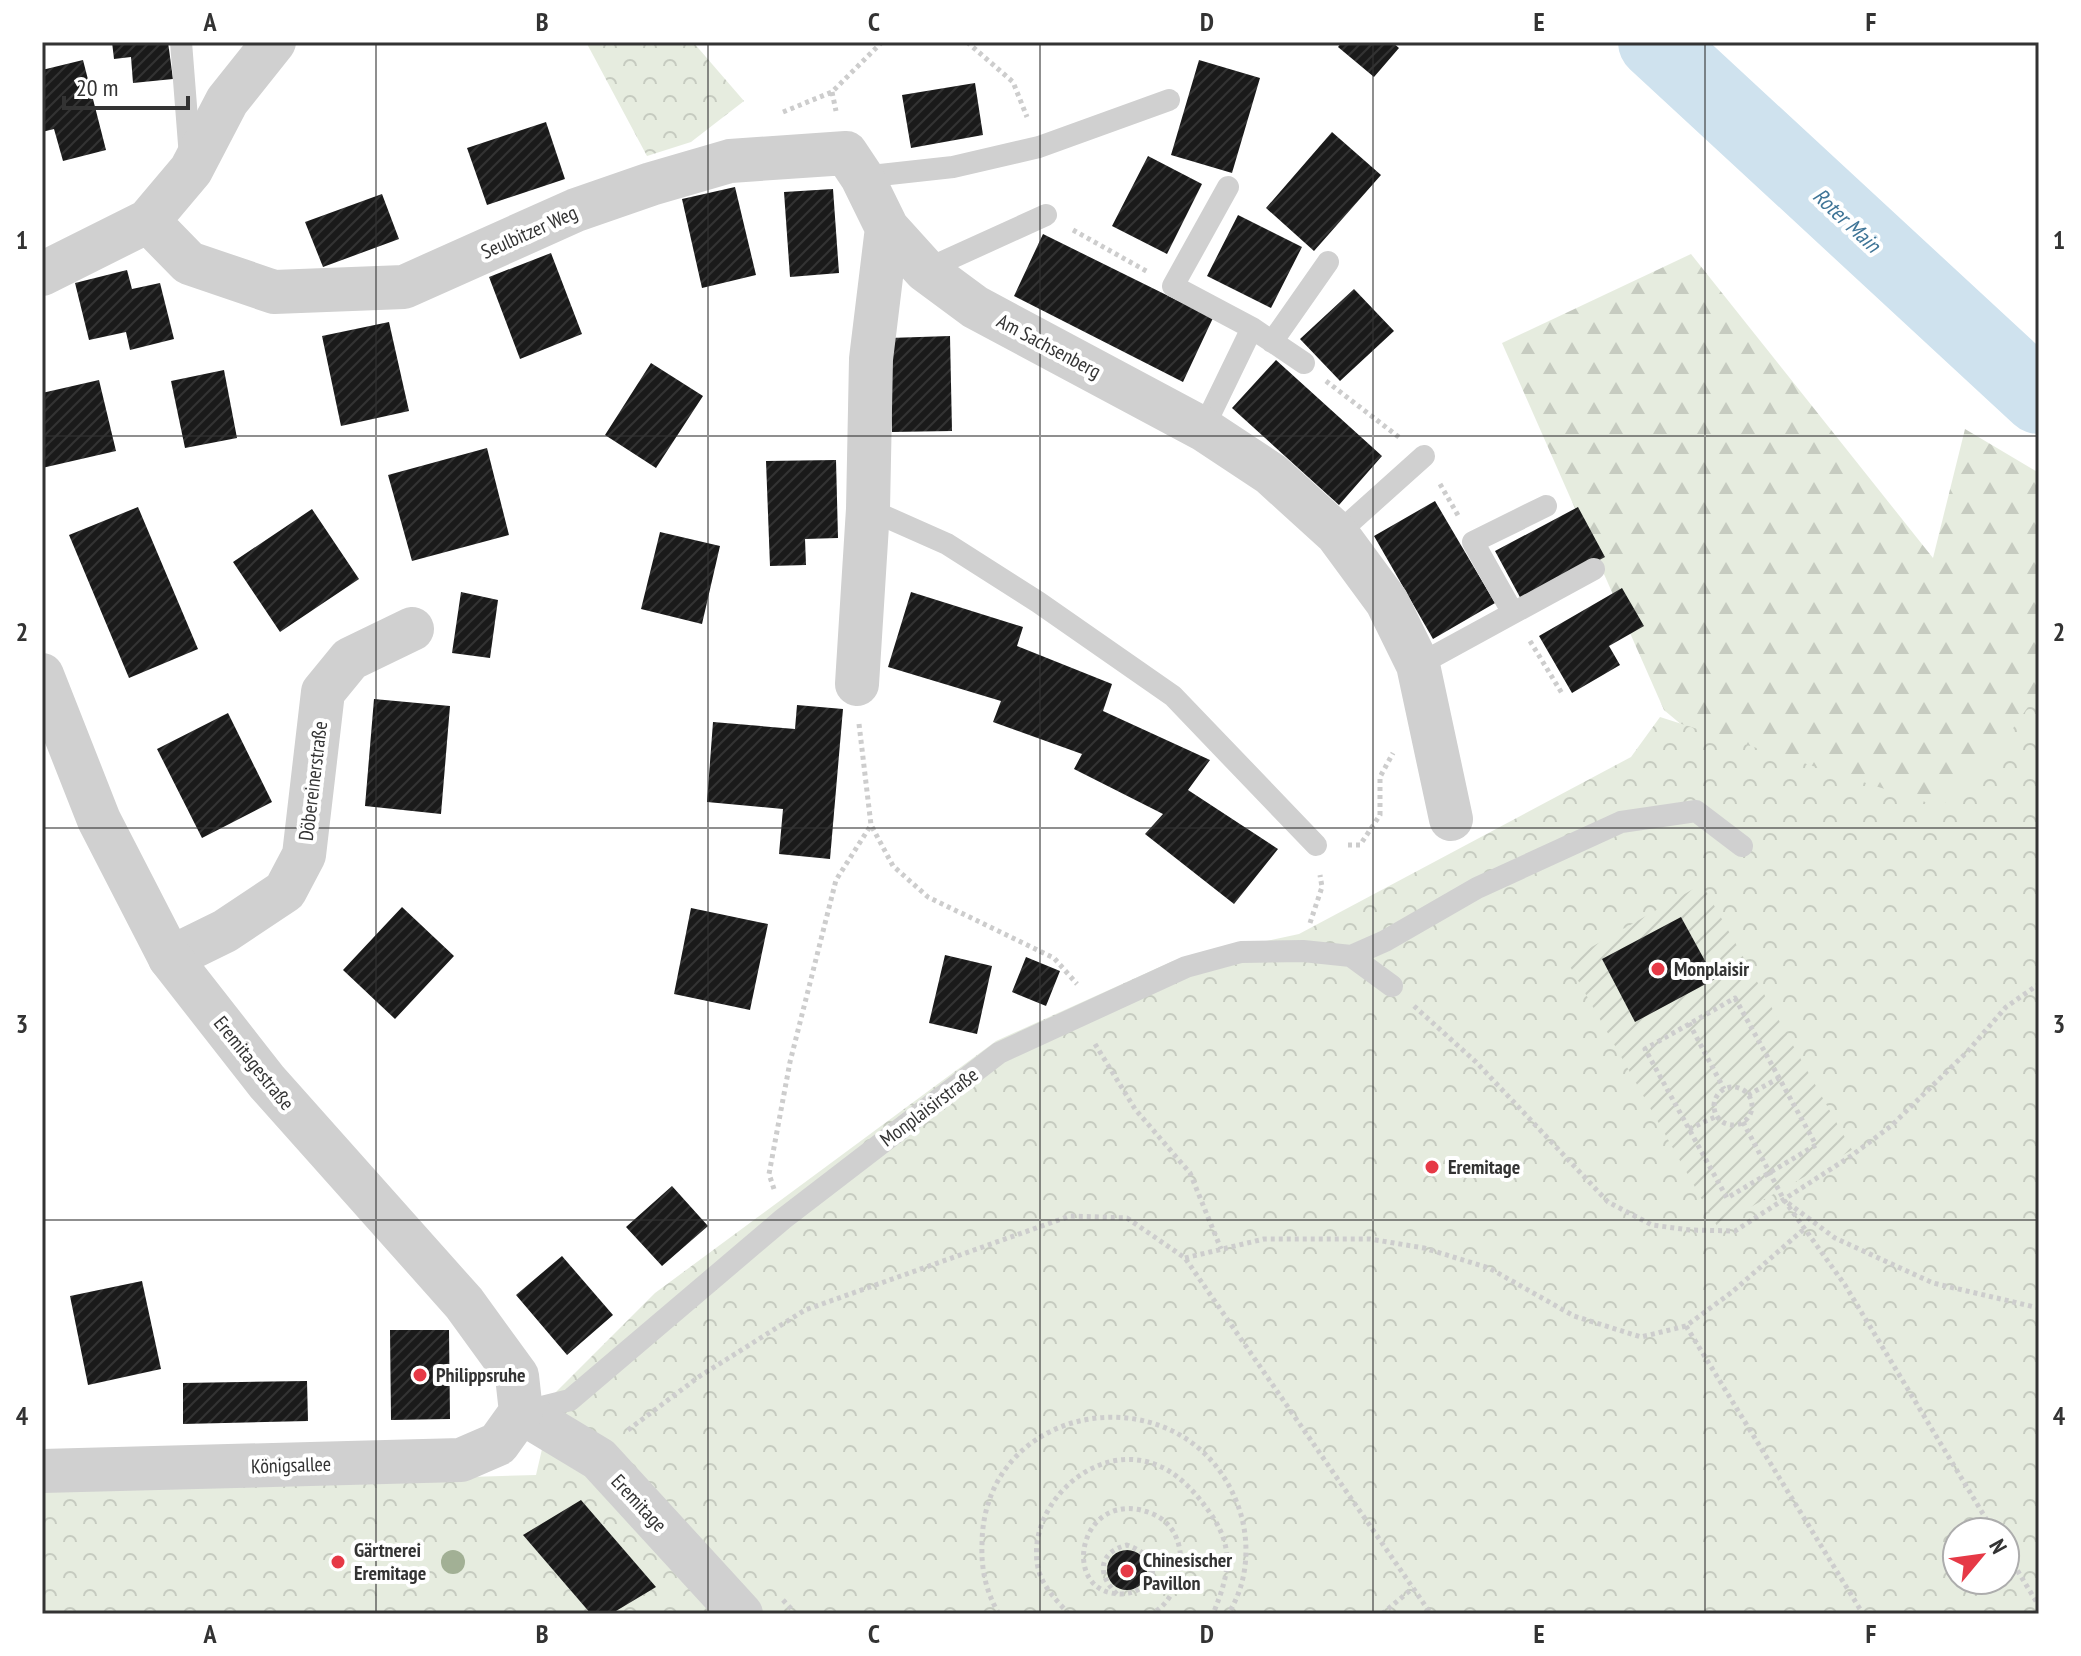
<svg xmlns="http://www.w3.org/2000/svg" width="2081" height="1656" font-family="'PT Sans Narrow',sans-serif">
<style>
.forest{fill:url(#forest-firs)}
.park{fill:url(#park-crowns);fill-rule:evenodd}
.garden{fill:url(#garden-furrows)}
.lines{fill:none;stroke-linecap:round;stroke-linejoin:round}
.river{stroke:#cfe2ee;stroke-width:74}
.building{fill:url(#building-hatch)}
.path{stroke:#cdcdcd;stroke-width:5;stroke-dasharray:4 4;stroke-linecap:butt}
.service{stroke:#d0d0d0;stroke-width:22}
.minor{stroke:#d0d0d0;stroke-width:44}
.tertiary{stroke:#d0d0d0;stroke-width:44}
.tree{fill:#a2b095}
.grid{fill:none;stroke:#333;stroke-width:2;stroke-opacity:0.55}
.poi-dot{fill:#e63946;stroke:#fff;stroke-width:3}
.labels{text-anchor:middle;stroke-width:8;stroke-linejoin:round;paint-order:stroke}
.street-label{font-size:20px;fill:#333;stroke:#fff}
.poi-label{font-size:20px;font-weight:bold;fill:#333;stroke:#fff;text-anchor:start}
.water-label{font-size:22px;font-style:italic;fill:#3f7597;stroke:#fff}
.neatline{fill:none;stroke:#333;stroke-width:3}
.grid-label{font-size:26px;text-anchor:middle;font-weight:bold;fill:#333}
</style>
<defs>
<pattern id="forest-firs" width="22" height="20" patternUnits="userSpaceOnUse" patternTransform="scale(2)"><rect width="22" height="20" fill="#e6ecdf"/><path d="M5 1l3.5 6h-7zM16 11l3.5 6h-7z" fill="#c6cbc0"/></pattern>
<pattern id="park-crowns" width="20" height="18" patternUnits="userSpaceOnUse" patternTransform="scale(2)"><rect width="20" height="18" fill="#e6ecdf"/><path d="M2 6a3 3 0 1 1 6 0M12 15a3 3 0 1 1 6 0" fill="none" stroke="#c6cbc0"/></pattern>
<pattern id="garden-furrows" width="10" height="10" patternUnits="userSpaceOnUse" patternTransform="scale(2)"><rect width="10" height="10" fill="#e6ecdf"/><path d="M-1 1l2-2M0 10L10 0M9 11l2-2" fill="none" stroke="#c6cbc0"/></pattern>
<pattern id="building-hatch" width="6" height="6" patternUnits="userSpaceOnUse" patternTransform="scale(2)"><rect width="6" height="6" fill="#1a1a1a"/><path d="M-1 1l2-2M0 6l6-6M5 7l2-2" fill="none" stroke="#333"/></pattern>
</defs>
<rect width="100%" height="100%" fill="#fff"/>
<path class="forest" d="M1691 254 1933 558 1965 429 2039 473V879L1765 795 1664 710 1502 343Z"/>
<path class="park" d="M586 42H693L744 101 691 142 647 156Z
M2039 691V1614H42V1490L536 1475 555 1393 655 1293 996 1041 1173 961 1299 934 1631 757 1660 717 1941 807 2000 747ZM1957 1532H2005V1580H1957Z"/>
<path class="garden" d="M1702 884 1852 1150 1717 1226 1567 961Z"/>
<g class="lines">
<path class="river" d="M1655 42 2039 397"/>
</g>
<path class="building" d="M112 42H168L173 79 133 83 131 57 114 59Z
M1342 42H1392L1399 48 1374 77 1338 47Z
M83 60 106 150 63 161 54 129 42 132V70Z
M1199 60 1260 78 1232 173 1171 155Z
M975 83 983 135 911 148 902 95Z
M546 122 565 179 487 205 467 148Z
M1332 132 1381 175 1314 251 1266 208Z
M1148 156 1202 184 1167 254 1112 226Z
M735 187 756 275 702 288 682 199Z
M833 189 839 273 790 277 784 192Z
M382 194 399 239 323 267 305 222Z
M1238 215 1302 247 1271 308 1207 276Z
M1043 234 1213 318 1183 382 1014 296Z
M551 253 582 334 520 359 489 277Z
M127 270 132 289 160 283 174 339 130 350 126 332 89 340 75 283Z
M1354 289 1394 331 1340 381 1300 339Z
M389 322 409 411 341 426 322 336Z
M950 336 952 431 892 432 889 338Z
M1276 360 1382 456 1339 505 1232 408Z
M651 363 703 396 656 468 605 435Z
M224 370 237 438 185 448 171 381Z
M99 380 116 451 42 468V393Z
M487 448 509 535 412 561 388 475Z
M836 460 838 538 805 539 806 565 770 566 766 461Z
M1435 501 1495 603 1433 639 1374 536Z
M138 507 198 649 129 678 69 535Z
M1578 507 1605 557 1522 601 1495 551Z
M312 509 359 579 280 632 233 562Z
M660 532 720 546 702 624 641 609Z
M1622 588 1644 626 1609 646 1620 665 1572 693 1539 636Z
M461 592 498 600 490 658 452 653Z
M911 592 1023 627 1017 646 1112 684 1103 711 1210 760 1188 790 1278 849 1234 904 1145 834 1163 814 1074 769 1082 754 993 722 1001 701 888 667Z
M374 699 450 706 441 814 365 806Z
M797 705 843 709 830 859 779 854 783 809 707 802 713 722 795 729Z
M228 713 272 802 202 838 157 749Z
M402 907 454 956 395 1019 343 970Z
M691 908 768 924 750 1010 674 994Z
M1681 917 1715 979 1635 1022 1602 959Z
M945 955 992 966 977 1034 929 1023Z
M1026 957 1060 971 1046 1006 1012 992Z
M672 1186 708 1226 662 1266 626 1227Z
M562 1256 613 1315 567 1355 516 1295Z
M142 1281 161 1369 88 1385 70 1296Z
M390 1330H449L450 1419 391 1420Z
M307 1381 308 1421 183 1424V1383Z
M581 1500 656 1587 611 1614H591L523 1535Z
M1107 1570a20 20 0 1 1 40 0a20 20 0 1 1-40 0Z"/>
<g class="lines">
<path class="path" d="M967 42 1013 82 1027 117
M832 92 836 111
M783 112 832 92 882 42
M1073 230 1148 272
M1326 381 1400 438
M1440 484 1459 517
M1530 641 1563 695
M859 724 871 825 893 866 928 897 1054 958 1077 984
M1348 845H1360L1380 815V777L1393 753
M1310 923 1322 887 1320 875
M1735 998 1816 1145 1727 1198 1645 1049Z
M1414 1006 1476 1062 1608 1202 1652 1225 1690 1230 1735 1231 1851 1156 1891 1126 1967 1052 2006 1007 2039 984
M1689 1023 1724 1089
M1095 1044 1135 1109 1190 1173 1221 1249
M1714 1106a19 19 0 1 1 38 0a19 19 0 1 1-38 0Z
M1748 1095 1779 1078
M1743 1122 1784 1200 1845 1285 1994 1532
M1689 1129 1717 1116
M774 1189 769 1174 790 1062 836 880 871 825
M1788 1203 1835 1238 1933 1283 2039 1308
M1185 1258 1264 1239H1370L1424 1248 1489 1268 1574 1316 1641 1337 1686 1326 1732 1292 1804 1229
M1686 1326 1863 1614
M628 1430 700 1376 805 1310 1070 1216 1127 1218 1185 1258 1431 1614
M2005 1550 2039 1606
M1117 1594C1096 1574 1099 1552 1127 1545 1141 1550 1155 1559 1152 1576 1144 1587 1137 1593 1122 1594 1057 1595 1079 1483 1153 1514 1194 1532 1186 1596 1151 1614
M783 1600 796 1614
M999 1614C986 1592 981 1569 982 1544 983 1399 1185 1369 1237 1503 1251 1538 1249 1582 1228 1614
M1069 1614C1057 1601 1042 1586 1038 1568 1025 1505 1097 1438 1159 1466 1177 1473 1194 1491 1205 1506 1235 1545 1231 1570 1213 1614
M1382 1614 1413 1588"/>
<path class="service" d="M181 42 190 157
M862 177 953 167 1039 147 1169 100
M1228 187 1173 286 1252 328 1304 363
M925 270 1046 215
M1272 342 1328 262
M1203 429 1252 328
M868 509 947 544 1038 602 1173 696 1316 845
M1337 534 1424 456
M1513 613 1473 542 1546 506
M1418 665 1594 569
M1351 956 1385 941 1477 888 1621 822 1696 811 1742 846
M522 1412 570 1400 783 1219 999 1053 1186 967 1241 952 1303 951 1351 956 1392 986"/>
<path class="minor" d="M148 221 189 263 274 292 404 287 576 210 651 184 730 161 846 153 862 177 887 228 925 270 975 307 1203 429 1271 474 1337 534 1387 602 1418 665 1451 819
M42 274 148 221 191 170 227 101 274 42
M857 684 868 509 871 359 887 228
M170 958 225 931 285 891 304 855 323 692 350 659 412 629
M521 1412 599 1459 741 1614"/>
<path class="tertiary" d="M42 675 99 820 170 958 267 1082 464 1303 517 1376 521 1412 498 1444 461 1460 42 1471"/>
</g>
<circle class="tree" cx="453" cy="1562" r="12"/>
<path class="grid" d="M376 42V1614M708 42V1614M1040 42V1614M1373 42V1614M1705 42V1614M42 436H2039M42 828H2039M42 1220H2039"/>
<g class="poi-dot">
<circle cx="1658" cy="969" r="8"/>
<circle cx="1432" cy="1167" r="8"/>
<circle cx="420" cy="1375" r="8"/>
<circle cx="338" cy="1562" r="8"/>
<circle cx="1127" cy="1571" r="8"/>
</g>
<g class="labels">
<g class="street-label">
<text transform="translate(529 232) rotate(-24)" y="7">Seulbitzer Weg</text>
<text transform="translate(1049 346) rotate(28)" y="7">Am Sachsenberg</text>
<text transform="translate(313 781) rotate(-83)" y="7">Döbereinerstraße</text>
<text transform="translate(254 1063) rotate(51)" y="7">Eremitagestraße</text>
<text transform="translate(929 1107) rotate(-37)" y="7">Monplaisirstraße</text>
<text transform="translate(291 1465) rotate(-2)" y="7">Königsallee</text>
<text transform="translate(639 1503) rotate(47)" y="7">Eremitage</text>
</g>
<g class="poi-label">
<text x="1674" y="976">Monplaisir</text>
<text x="1448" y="1174">Eremitage</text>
<text x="436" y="1382">Philippsruhe</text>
<text x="354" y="1557">Gärtnerei<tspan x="354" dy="23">Eremitage</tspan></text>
<text x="1143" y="1567">Chinesischer<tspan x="1143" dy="23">Pavillon</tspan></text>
</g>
<g class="water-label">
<text transform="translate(1847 220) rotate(43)" y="8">Roter Main</text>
</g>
</g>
<rect width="2081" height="1656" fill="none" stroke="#ffffff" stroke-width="88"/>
<g transform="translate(1981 1556) rotate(61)"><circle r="38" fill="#ffffff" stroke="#adadad" stroke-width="2"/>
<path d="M0-6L14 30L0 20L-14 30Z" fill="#e63946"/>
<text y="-12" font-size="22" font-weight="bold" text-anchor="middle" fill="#333333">N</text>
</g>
<path d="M64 96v12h124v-12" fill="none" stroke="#333333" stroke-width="4"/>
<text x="76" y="96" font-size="24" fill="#333333" stroke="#ffffff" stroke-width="6" paint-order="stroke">20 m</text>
<rect x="44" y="44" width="1993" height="1568" class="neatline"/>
<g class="grid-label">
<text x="210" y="31">A</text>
<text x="542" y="31">B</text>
<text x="874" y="31">C</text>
<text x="1207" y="31">D</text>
<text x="1539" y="31">E</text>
<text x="1871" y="31">F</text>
<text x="22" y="249">1</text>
<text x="2059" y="249">1</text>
<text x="22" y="641">2</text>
<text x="2059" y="641">2</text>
<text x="22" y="1033">3</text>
<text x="2059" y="1033">3</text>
<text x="22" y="1425">4</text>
<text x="2059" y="1425">4</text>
<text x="210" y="1643">A</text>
<text x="542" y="1643">B</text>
<text x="874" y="1643">C</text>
<text x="1207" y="1643">D</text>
<text x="1539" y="1643">E</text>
<text x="1871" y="1643">F</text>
</g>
</svg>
